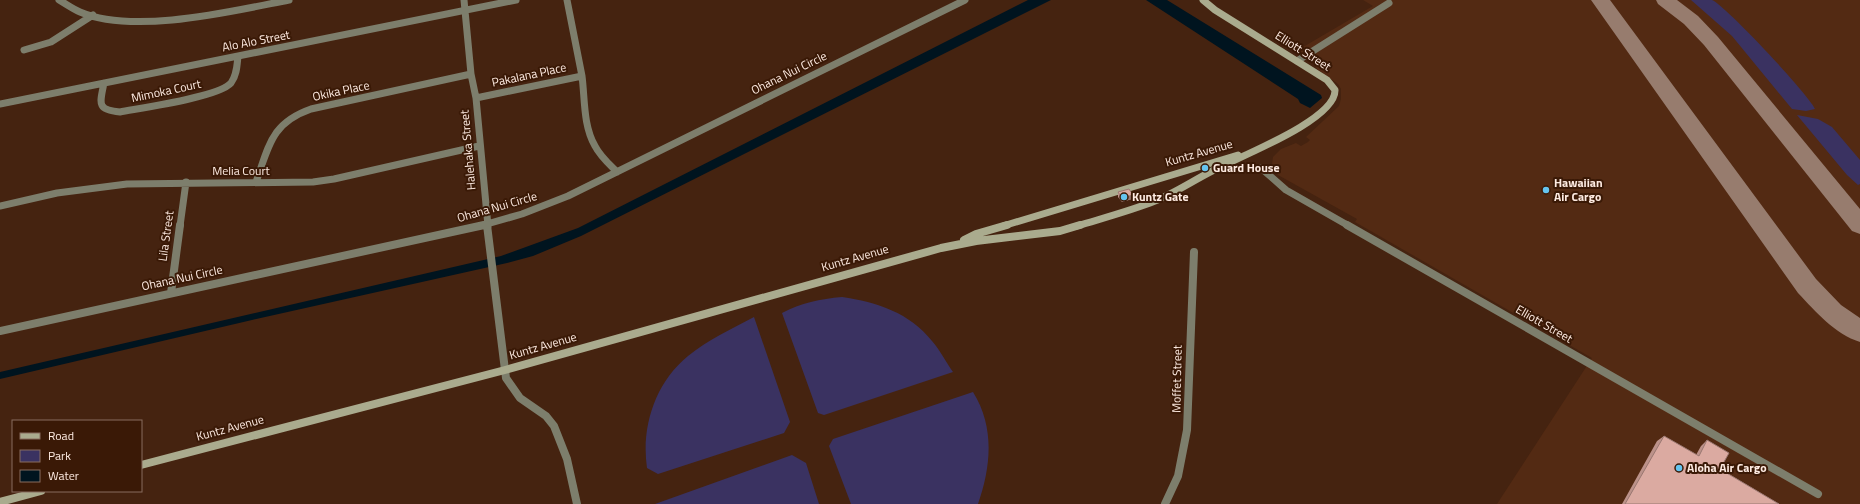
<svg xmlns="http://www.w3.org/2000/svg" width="1860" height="504" font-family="'Titillium Web',sans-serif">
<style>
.built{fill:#532a13}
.green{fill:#3a3261}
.water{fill:#00141f}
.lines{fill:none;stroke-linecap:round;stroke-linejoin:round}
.taxiway{fill:#977c6e;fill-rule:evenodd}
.street-far1{stroke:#7d7e6c;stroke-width:7}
.street{stroke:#7d7e6c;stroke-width:8}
.secondary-far1{stroke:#aaab8e;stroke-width:7}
.secondary{stroke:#aaab8e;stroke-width:8}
.wall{fill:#bc928a}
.shaded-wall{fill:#997771}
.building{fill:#dbaaa1;stroke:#997771}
.poi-dot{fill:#65c4ef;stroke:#3a1906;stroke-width:1.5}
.labels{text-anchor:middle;stroke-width:4;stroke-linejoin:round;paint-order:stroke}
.street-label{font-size:12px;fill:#feebe2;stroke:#3a1906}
.poi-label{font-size:12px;font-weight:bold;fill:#feebe2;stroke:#3a1906;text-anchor:start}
</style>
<rect width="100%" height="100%" fill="#452310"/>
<path class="built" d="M1363 0H1860V504H1497L1592 358 1355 222 1357 219 1278 175 1272 165 1273 157 1281 149 1296 143 1301 146 1308 142 1310 140 1306 137 1339 106 1341 99V89L1338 84 1317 69 1313 60 1298 50 1373 6Z"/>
<path class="green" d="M1691 0C1697 0 1706 0 1712 0 1724 4 1811 97 1815 109L1806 111 1792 109 1732 36Z
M1797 115 1818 119 1832 127 1860 160V184L1858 185 1847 175Z
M842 297C877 302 910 313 932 341 940 350 946 362 953 372L824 415 818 413 782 313C801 303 820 299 842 297Z
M754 317 790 422 784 433 658 474 647 468C641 427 655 383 688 356 708 340 731 329 754 317Z
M973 392C995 427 991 467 978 504H851L829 446 833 439Z
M792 455 806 463 819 504H655Z"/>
<path class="water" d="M1028 0H1051L581 236 533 256 507 263 252 320 0 379V372L501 256 578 228Z
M1146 0H1167L1321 95 1322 98 1310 108 1300 103 1298 99Z"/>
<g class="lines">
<path class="taxiway" d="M1591 0H1610L1816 279 1841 305 1860 318V342C1835 334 1816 312 1798 293Z
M1656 0H1677L1698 16 1718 37 1860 209V234L1852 231 1704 45 1684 24 1658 4Z"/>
<path class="street-far1" d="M59 0C66 4 73 9 80 12 134 35 233 11 289 0
M464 0 471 74 476 98 488 226
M24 50 51 42 93 15
M1297 61 1389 3
M582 76C585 99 583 125 595 146 600 156 609 164 617 172
M104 83C100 103 96 110 120 112 141 108 219 97 231 83 237 75 237 65 238 56
M476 98 582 76 567 0
M0 104 516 0
M1261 168 1286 190 1349 226
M256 182C269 146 271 123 311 109L471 74
M0 206 57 193 127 184 313 182 334 179 479 146
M180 226 186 182
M480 226 522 214 568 196 965 0"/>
<path class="street" d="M487 225 506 378 520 398 546 416 554 426 567 459 577 504
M1347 225 1818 494
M171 293 180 225
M0 331 484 225
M1165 504 1178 476 1187 430 1194 252"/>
<path class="secondary-far1" d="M1003 226 1238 155
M1077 226C1103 218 1130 211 1155 201 1175 193 1194 180 1214 170 1238 157 1336 120 1335 90L1327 80 1215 10 1203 0"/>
<path class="secondary" d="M964 240 976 234 1007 225
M141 465 505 370 941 248 976 241 1060 231 1080 225
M0 502 41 491"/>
</g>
<path class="wall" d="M1118 192 1133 195 1132 199 1122 202 1118 197Z
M1664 436 1696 455 1701 446 1707 440 1720 469 1779 504H1622L1657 441Z"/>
<path class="shaded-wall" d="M1133 195 1132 199 1122 202V198Z"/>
<path class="building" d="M1129 189 1133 195 1122 198 1118 192Z
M1664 436 1699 456 1707 440 1729 453 1720 469 1779 504H1625Z"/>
<g class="poi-dot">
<circle cx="1205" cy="168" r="4"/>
<circle cx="1546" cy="190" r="4"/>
<circle cx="1124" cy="197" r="4"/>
<circle cx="1679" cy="468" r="4"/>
</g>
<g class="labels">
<g class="street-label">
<text transform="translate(256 41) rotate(-11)" y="4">Alo Alo Street</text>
<text transform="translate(1303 51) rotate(32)" y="4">Elliott Street</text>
<text transform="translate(789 73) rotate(-26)" y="4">Ohana Nui Circle</text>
<text transform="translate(529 75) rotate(-12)" y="4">Pakalana Place</text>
<text transform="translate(166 91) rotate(-12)" y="4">Mimoka Court</text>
<text transform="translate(341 91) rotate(-12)" y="4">Okika Place</text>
<text transform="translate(468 150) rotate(-95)" y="4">Halehaka Street</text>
<text transform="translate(1199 153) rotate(-16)" y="4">Kuntz Avenue</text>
<text x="241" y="175">Melia Court</text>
<text transform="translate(497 207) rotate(-16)" y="4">Ohana Nui Circle</text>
<text transform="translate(166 236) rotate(-82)" y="4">Lila Street</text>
<text transform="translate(855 258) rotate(-16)" y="4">Kuntz Avenue</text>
<text transform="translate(182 278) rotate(-12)" y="4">Ohana Nui Circle</text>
<text transform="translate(1544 324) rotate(30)" y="4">Elliott Street</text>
<text transform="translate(543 346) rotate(-16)" y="4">Kuntz Avenue</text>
<text transform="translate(1177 379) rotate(-89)" y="4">Moffet Street</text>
<text transform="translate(230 428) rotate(-15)" y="4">Kuntz Avenue</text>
</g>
<g class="poi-label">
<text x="1213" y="172">Guard House</text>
<text x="1554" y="187">Hawaiian<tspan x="1554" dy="14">Air Cargo</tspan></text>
<text x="1132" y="201">Kuntz Gate</text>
<text x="1687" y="472">Aloha Air Cargo</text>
</g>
</g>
<rect x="12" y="420" width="130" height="72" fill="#3a1906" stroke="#886d5e"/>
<rect x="20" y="433" width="20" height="6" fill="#aaab8e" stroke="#886d5e"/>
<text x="48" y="440" font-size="12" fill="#feebe2">Road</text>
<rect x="20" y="450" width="20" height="12" fill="#3a3261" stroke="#886d5e"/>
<text x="48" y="460" font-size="12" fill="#feebe2">Park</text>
<rect x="20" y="470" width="20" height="12" fill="#00141f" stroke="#886d5e"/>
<text x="48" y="480" font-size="12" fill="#feebe2">Water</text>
</svg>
